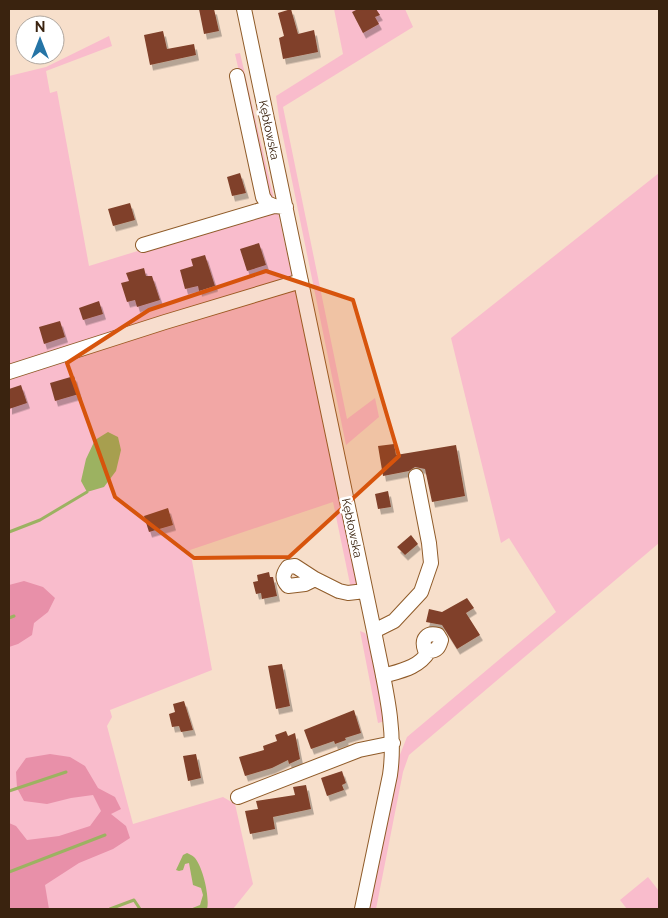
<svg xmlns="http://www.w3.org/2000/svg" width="668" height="918" font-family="Raleway,sans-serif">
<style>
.green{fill:#f9bccc}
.forest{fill:#e890a9}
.water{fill:#9cb261}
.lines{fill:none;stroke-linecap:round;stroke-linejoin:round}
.stream{stroke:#9cb261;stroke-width:3}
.building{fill:#804129;filter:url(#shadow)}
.minor-casing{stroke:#8f5b29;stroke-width:16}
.minor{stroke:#fff;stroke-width:14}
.marked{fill:#d7540c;fill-opacity:0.2;stroke:#d7540c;stroke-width:4;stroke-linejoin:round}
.labels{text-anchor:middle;stroke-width:5;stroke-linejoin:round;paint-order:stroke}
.street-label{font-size:12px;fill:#3a230f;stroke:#fff}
</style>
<defs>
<filter id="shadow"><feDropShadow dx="3" dy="5.5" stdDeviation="0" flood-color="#0004"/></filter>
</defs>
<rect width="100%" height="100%" fill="#f7dfcb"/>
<path class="green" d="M334 9H405L413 27 283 107 347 419 375 398 379 417 346 445 279 117 276 96 343 54Z
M109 36 112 46 46 71 50 93 57 91 89 266 277 208 341 499 358 585 348 588 350 584 333 502 190 550 212 670 110 710 112 717 107 726 133 824 223 797 235 804 253 884 233 909H9V76L46 67Z
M240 53 274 199 268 198 235 54Z
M659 173V543L409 755 403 772 376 909H368L399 757 407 737 556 612 509 538 501 543 451 338Z
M360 631 365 633 369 642 386 721 378 723Z
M648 877 659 891V909H627L620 900Z"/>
<path class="forest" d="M24 581 43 587 55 598 48 612 34 623 32 635 18 644 9 647V585Z
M50 754 70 757 85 766 98 788 115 797 121 809 111 814 126 826 130 838 113 849 79 863 45 885 49 909H9V823L16 826 27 840 59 836 90 826 101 811 93 795 71 798 47 804 24 801 17 788 16 772 26 758Z"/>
<path class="water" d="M108 432 118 437 121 450 116 471 104 487 87 492 81 481 86 459 95 440Z
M187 853C189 854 192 855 194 857 203 866 210 898 207 909H190L200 905 203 895 201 888 193 885 189 863 185 864 183 870 179 871 176 870 183 855Z"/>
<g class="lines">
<path class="stream" d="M9 532 40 520 87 492
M9 618 14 616
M9 791 66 772
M9 872 105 835
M110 909 134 900 140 909"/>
</g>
<path class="building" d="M199 9H214L219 31 204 34Z
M291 9 298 34 314 30 318 52 283 59 279 38 284 36 278 13Z
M358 9H376L380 15 375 17 379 24 363 33 352 12Z
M163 31 167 49 194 44 196 55 150 65 144 35Z
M240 173 246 193 232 196 227 177Z
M130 203 135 220 113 226 108 209Z
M259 243 266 265 247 271 240 249Z
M205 255 215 286 199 291 198 286 185 289 180 270 193 266 191 259Z
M144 268 146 276H152L160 300 137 307 135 300 127 302 121 283 129 281 126 273Z
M99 301 103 314 83 320 79 308Z
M60 321 65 337 44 344 39 327Z
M74 376 79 394 55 401 50 383Z
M21 385 27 403 9 409V389Z
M394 444 396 455 456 445 465 496 432 502 425 469 415 467 409 471 383 476 378 446Z
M388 491 391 507 378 509 375 494Z
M168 508 173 525 149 532 144 516Z
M411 535 418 544 405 555 397 547Z
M269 572 270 577H273L277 596 262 599 261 593 256 594 253 582 258 581 257 575Z
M467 598 474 608 466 613 480 635 457 649 442 625 426 622 429 609 442 612Z
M282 664 290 706 276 709 268 666Z
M184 701 193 730 181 732 179 726 172 727 169 714 175 712 173 704Z
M354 710 361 733 345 738 346 740 335 744 334 741 311 749 304 730Z
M286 731 288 736 295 733 300 759 289 764 288 760 272 768 245 776 239 757 264 750 263 746 277 741 275 735Z
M196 754 201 778 188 781 183 756Z
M342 771 346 783 342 785 344 790 327 796 321 778Z
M306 785 311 809 273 817 275 829 250 834 245 811 258 809 256 801 295 795 293 787Z"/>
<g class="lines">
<g class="minor-casing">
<path id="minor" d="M244 9 374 631C383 679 397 727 390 775L362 909
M237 76 263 197 267 203 274 206 286 207
M143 245 274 206
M9 372 165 322 301 281
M315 579 305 584 288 586C282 579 282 575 288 567L295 566 315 579 339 591 348 593 365 591
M374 631 394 621 421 592 431 563 429 543 416 476
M383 676C400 671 419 668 429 651 437 651 439 647 441 640L438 635C427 632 421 639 425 650L429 651
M238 797 359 750 393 743"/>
</g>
<use href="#minor" class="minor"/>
</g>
<path class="marked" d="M266 271 353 300 399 456 289 557 194 558 115 497 67 363 149 310Z"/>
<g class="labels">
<g class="street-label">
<text transform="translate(269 130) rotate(78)" y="4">Kębłowska</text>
<text transform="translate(352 528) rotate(78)" y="4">Kębłowska</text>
</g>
</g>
<rect width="668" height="918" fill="none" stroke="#3a230f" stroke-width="20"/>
<g transform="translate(40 40)"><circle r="24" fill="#ffffff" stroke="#b0a79f"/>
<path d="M0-4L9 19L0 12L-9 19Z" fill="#2574a6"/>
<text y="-8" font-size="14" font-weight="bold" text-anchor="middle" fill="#3a230f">N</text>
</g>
</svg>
